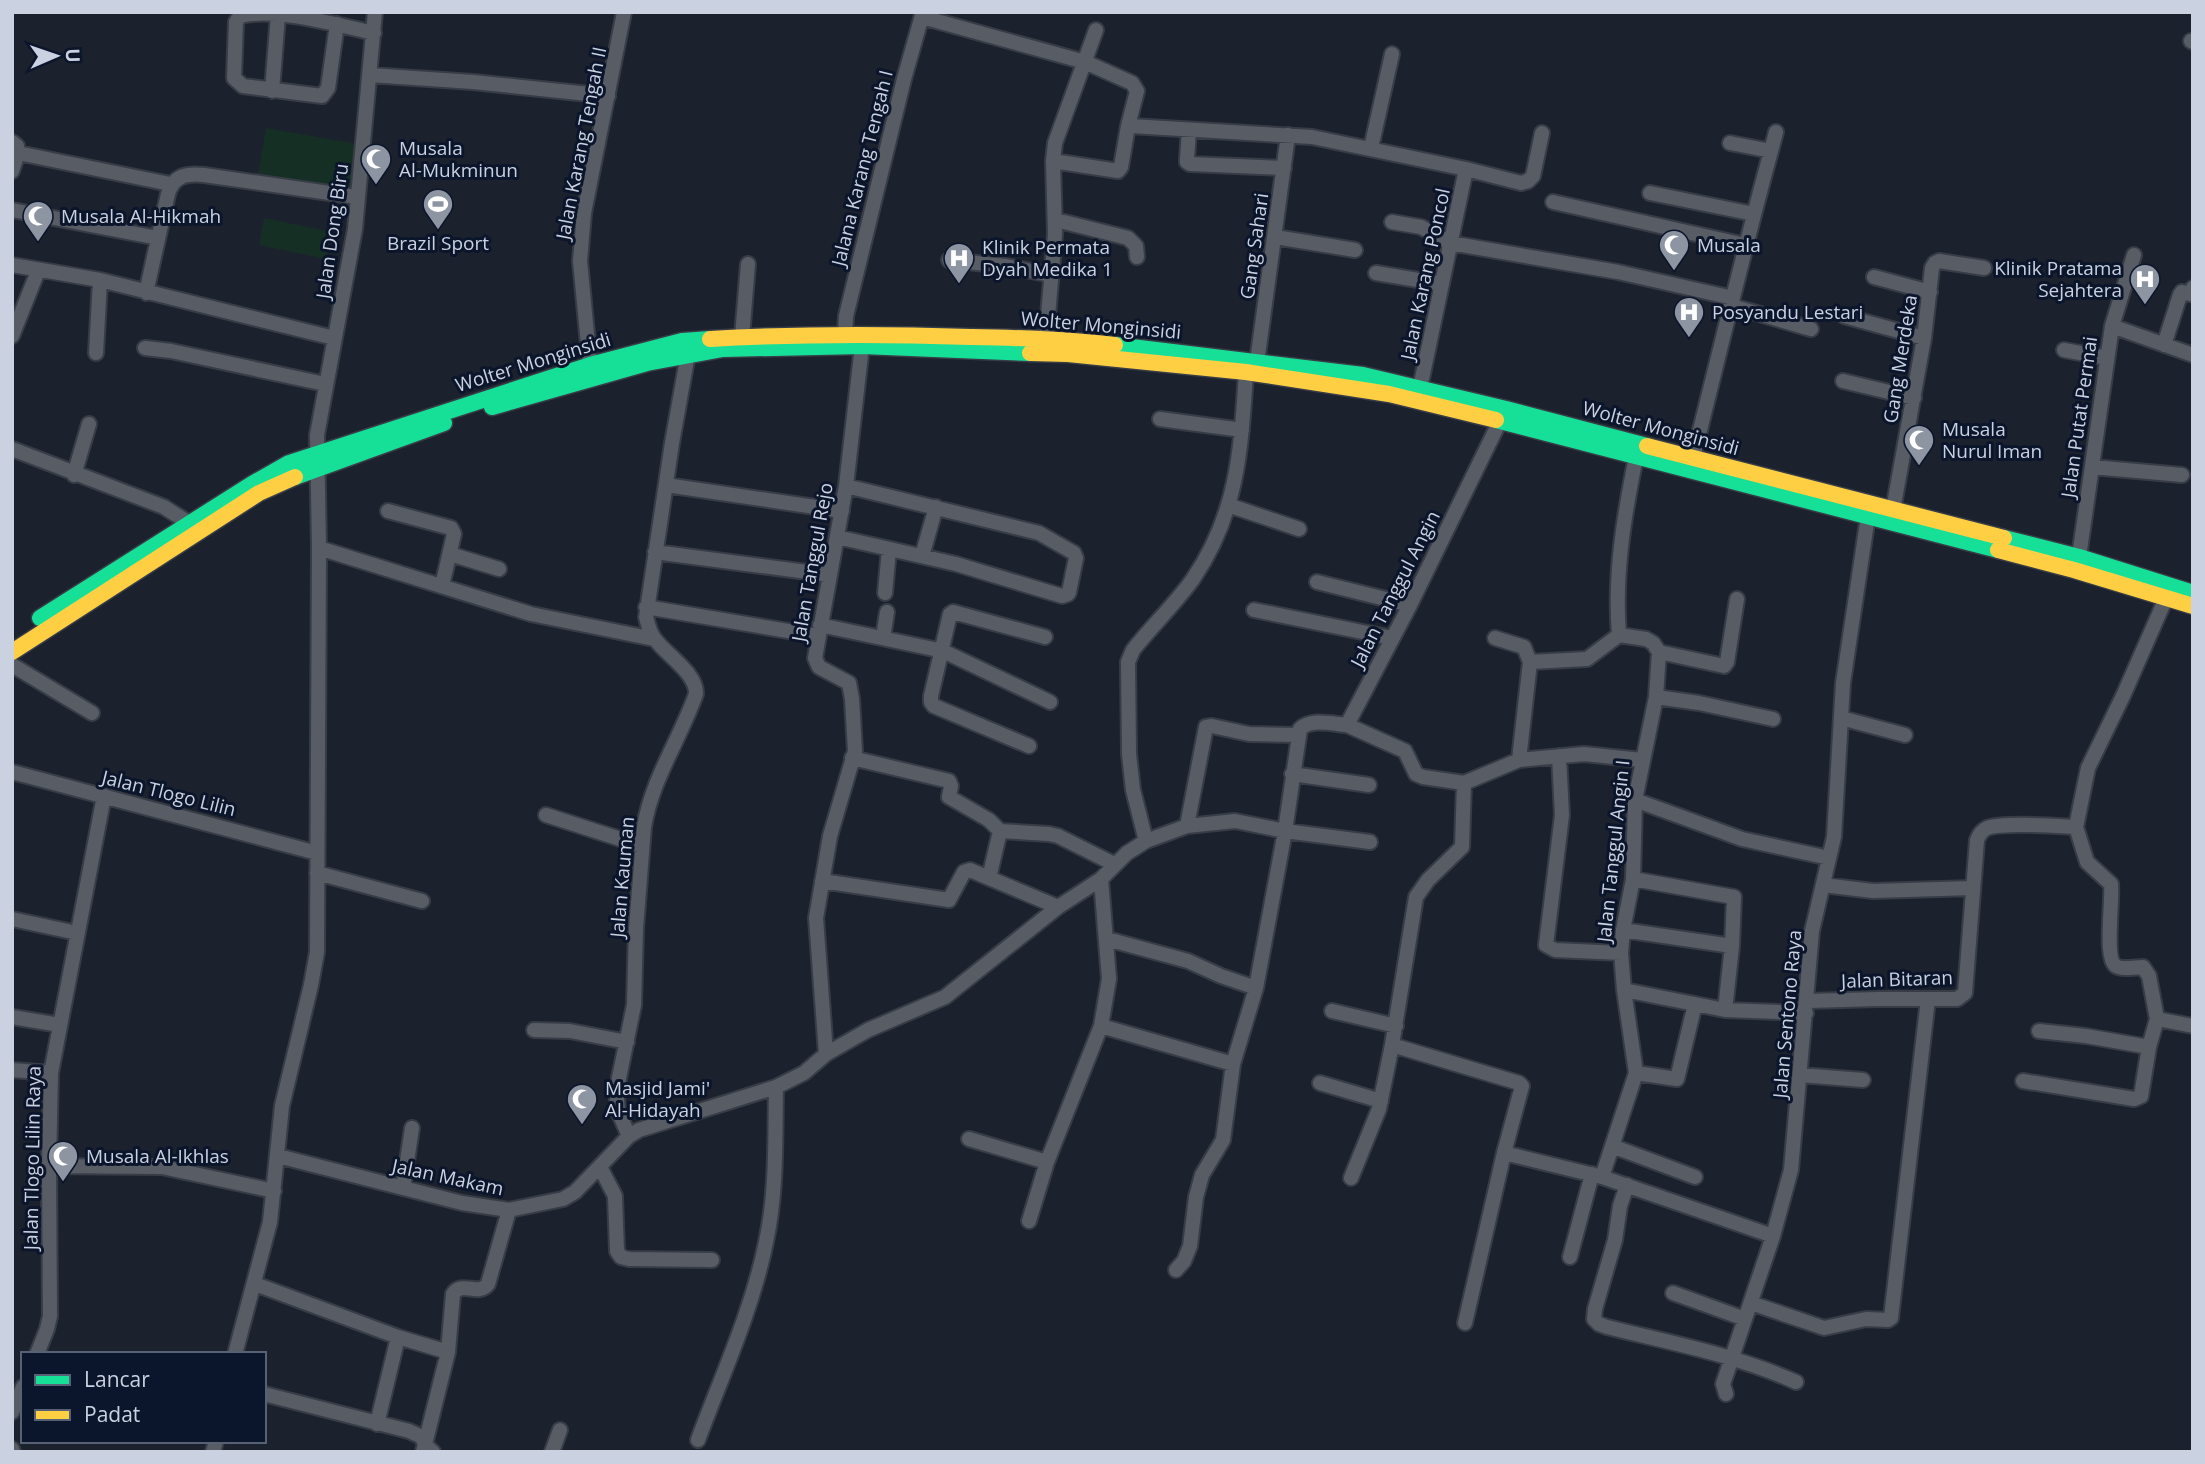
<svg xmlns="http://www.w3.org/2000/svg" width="2205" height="1464" font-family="'Open Sans',sans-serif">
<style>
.green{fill:#162f24}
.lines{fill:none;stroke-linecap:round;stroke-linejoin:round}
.street-casing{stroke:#373c46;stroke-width:18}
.fast-casing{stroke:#373c46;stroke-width:19}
.slow-casing{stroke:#373c46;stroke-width:19}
.street{stroke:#585c65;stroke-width:14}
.fast{stroke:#16e098;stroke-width:16}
.slow{stroke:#ffcf43;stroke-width:16}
.labels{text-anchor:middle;stroke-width:6;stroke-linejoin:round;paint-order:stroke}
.street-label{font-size:19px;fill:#cad2e1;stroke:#0b152b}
.poi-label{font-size:19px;fill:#cad2e1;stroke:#0b152b;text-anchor:start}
</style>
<rect width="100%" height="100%" fill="#1c222d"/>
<path class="green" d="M266 128 357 144 349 190 258 174Z
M264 218 332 232 326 259 259 245Z"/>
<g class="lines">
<g class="street-casing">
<path id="street" d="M922 17 1085 62 1132 83 1137 91 1128 126H1131L1312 137 1466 169 1521 183 1528 181 1533 176 1542 133
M337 24 328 88 322 96 243 86 234 78 236 22 240 16C276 7 337 25 374 33
M2191 41 2193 42
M370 75 473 82 608 96
M272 91 278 15
M1189 130 1187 159V162L1190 164 1284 168
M12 142 17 146 18 153 170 184
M1371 148 1392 54
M1771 151 1776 132
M1053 161 1118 171 1121 167 1128 126
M12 171 18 153
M1650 193 1754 214
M1553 202 1745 245
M12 210 158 238
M1056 220 1128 238 1136 246 1137 257
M1392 222 1421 227 1450 243 1618 272 1733 298
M1275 237 1355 250
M949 260 1005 266 1052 275
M12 265 100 280 334 338
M1376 273 1442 284
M1874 277 1930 292
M146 293 168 194C173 176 186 173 204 175L357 197
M1732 306 1811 329
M1844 316 1924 338
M2112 326 2134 255
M845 334 846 316 904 79 923 12
M12 336 38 271
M742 337 748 264
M1046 339 1055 234 1053 161 1055 143 1096 30
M2164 345 2180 295 2182 292 2190 294 2193 288
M145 348 171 351 325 384
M2064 350 2107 358
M96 353 100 280
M1257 362 1288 135
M590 365 580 261 584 213 624 12
M1843 381 1914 398
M1420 388 1466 169
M1160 419 1242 430
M12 449 164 507 189 523
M1636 457C1624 516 1614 575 1619 635L1646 639 1653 643 1659 652 1656 697 1635 800 1633 879 1623 930 1621 953 1624 990 1636 1073 1677 1079 1695 1004
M1693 458C1719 355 1743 253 1771 151L1730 143
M2092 467 2182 475
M74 475 89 424
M666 485 842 511
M1228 505 1299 529
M1893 510 1924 338 1932 268 1935 263 1939 261 1984 268
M388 511 451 528 454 534 442 586
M837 537 956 564 1062 596 1068 594 1069 592 1076 558 1074 553 1039 533 846 486
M319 548 531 614 654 639
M655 552 830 575
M450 554 499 569
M922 556 936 507
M2079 557 2112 326 2193 355
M1317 582 1410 605
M885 593 889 549
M646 607 818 636
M1254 610 1392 638
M820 625 943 651 1050 702
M883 638 887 612
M1495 638 1524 647 1530 662
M1659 652 1724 666 1727 662 1737 599
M12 665 92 713
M1656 697 1699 703 1773 719
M1841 718 1905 735
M1347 725 1405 751 1416 774 1423 777 1464 783 1519 760 1584 754 1642 760
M1029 746 934 706 931 702V696L950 614 953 612 1045 637
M1559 756 1562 815 1546 945 1555 950 1621 953
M852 758 949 781 951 786 949 797 989 820 1000 831 1049 834 1058 836 1114 864
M1519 760 1530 662 1587 659 1619 635
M12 772 317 853
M1292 774 1369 785
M1635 800 1742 839 1829 858
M546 815 642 846
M1187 826 1206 727 1212 726 1249 734 1298 735
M1146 841 1133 790 1129 754 1128 662 1133 650C1152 626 1175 604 1193 579 1238 513 1241 449 1246 372
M317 873 422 901
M989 878 1000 831
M1633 879 1734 897 1732 946 1725 1010
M822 881 949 900 964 872 970 870 1058 907
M1823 885 1873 891 1973 888
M12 919 77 933
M1623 930 1732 946
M1107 939 1188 961 1221 976 1256 988
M1624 990 1725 1010 1806 1013
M1808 1001 1878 999H1957L1965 993 1977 840C1979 835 1981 831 1987 828 2003 822 2056 826 2076 827
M1332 1011 1396 1026
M12 1017 60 1025
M2157 1019 2193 1026
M1101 1026 1233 1064
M534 1030 570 1031 627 1042
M2039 1031 2086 1036 2149 1047 2157 1019 2149 976 2143 967C2136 967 2122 970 2116 966 2104 959 2113 899 2111 884L2087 862 2076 827 2088 768 2123 696 2166 598
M1392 1045 1519 1083 1522 1086 1504 1153 1465 1323
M826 1054 816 918 830 836 855 751 852 699 849 683 819 667 815 658 846 486 862 346
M12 1070 51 1073
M1800 1075 1863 1080
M2023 1081 2134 1099 2141 1096 2149 1047
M1320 1083 1381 1101
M629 1136 618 1111 617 1100 619 1078 634 1005 636 928 644 827C652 779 680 739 696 694 697 673 665 654 654 638 649 631 648 624 646 617L672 443 688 354
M969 1139 1047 1162
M1612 1146 1695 1177
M1504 1153 1602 1177 1773 1236
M278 1156 462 1203 509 1210 563 1199 575 1192 629 1136 639 1130 776 1087 804 1073 826 1054 868 1030 945 997 1058 907 1101 879 1127 853 1146 841 1187 826 1235 821 1285 831 1370 842
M49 1166 162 1167 274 1191
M600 1167 615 1196 617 1251 621 1257 629 1259 712 1260
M1602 1177 1636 1073
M1351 1178 1379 1109 1392 1045 1416 897 1428 880 1462 847 1464 783
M1627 1185 1620 1206 1615 1240 1595 1309 1594 1319 1599 1324 1607 1327C1671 1343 1736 1355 1796 1382
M403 1188 412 1128
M1029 1221 1047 1162 1101 1026 1109 979 1101 879
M1570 1257 1592 1174
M1176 1270 1184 1261 1190 1246 1196 1197 1202 1175 1223 1140 1233 1064 1256 988 1285 831 1300 729C1311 718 1333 724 1347 725L1410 605 1500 421
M255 1284 398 1337 448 1352
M1673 1293 1745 1319
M1751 1303 1824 1328 1866 1319 1888 1320 1891 1318 1928 999
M37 1354 47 1329 50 1316 49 1166 51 1073 104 796
M235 1354 270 1222 282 1106 311 985 317 952 319 548 317 435 355 229 375 12
M264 1394 409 1431 422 1437 425 1445 433 1452
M1726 1394 1723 1384 1773 1236 1791 1170 1812 931 1834 837 1843 683 1868 516
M12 1412 23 1387
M377 1424 398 1337
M698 1440C722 1375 752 1311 766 1242 777 1191 775 1139 776 1087
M12 1449 13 1452
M213 1452 216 1441
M423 1452 448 1352 453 1294C462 1280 478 1297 488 1284L509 1210
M552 1452 560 1430"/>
</g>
<g class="fast-casing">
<path id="fast" d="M1115 345 1363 375 1506 409 1647 446
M492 407 647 363 723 349 862 346 1030 353
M1496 420 1998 550
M295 477 444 423
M2004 538 2079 557 2193 593
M40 618 252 484 289 463 590 365 682 341 710 339"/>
</g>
<g class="slow-casing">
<path id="slow" d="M710 339C797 334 884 334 971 337 1019 338 1068 339 1115 345
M1030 353 1068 354 1246 372 1389 394 1496 420
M1647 446 2004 538
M1998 550 2074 570 2193 606
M12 652 259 493 295 477"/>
</g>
<use href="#street" class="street"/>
<use href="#fast" class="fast"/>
<use href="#slow" class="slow"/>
</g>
<defs>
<g id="mosque-pin" transform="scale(1.575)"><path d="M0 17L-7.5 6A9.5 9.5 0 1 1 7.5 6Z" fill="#8d94a2" stroke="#0b152b"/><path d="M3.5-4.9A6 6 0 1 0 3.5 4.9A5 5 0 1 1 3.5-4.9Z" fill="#fff"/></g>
<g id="stadium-pin" transform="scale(1.575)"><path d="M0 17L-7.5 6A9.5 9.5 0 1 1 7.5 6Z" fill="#8d94a2" stroke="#0b152b"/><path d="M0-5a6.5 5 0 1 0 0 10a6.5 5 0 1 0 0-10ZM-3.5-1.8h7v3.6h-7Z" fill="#fff"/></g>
<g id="hospital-pin" transform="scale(1.575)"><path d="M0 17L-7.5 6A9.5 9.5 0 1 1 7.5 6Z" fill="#8d94a2" stroke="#0b152b"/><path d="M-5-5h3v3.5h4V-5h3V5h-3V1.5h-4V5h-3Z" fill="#fff"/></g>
</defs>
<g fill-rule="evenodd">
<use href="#mosque-pin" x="376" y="159"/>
<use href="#stadium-pin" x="438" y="204"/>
<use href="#mosque-pin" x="38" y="216"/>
<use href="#mosque-pin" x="1674" y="245"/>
<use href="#hospital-pin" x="959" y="258"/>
<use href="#hospital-pin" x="2145" y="279"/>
<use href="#hospital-pin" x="1689" y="312"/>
<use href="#mosque-pin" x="1919" y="440"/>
<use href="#mosque-pin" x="582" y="1099"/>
<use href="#mosque-pin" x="63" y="1156"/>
</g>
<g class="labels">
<g class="street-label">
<text transform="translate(581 143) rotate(-79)" y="7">Jalan Karang Tengah II</text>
<text transform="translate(862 168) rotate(-76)" y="7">Jalana Karang Tengah I</text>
<text transform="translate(332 231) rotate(-82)" y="7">Jalan Dong Biru</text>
<text transform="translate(1254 246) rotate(-82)" y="7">Gang Sahari</text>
<text transform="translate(1425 274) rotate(-78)" y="7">Jalan Karang Poncol</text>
<text transform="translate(1101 325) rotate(5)" y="7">Wolter Monginsidi</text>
<text transform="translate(1900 359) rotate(-81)" y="7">Gang Merdeka</text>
<text transform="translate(533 362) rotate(-17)" y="7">Wolter Monginsidi</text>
<text transform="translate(2079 417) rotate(-82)" y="7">Jalan Putat Permai</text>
<text transform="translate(1661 428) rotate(15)" y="7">Wolter Monginsidi</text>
<text transform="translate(812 562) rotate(-80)" y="7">Jalan Tanggul Rejo</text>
<text transform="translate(1395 589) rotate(-63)" y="7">Jalan Tanggul Angin</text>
<text transform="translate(169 793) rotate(14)" y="7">Jalan Tlogo Lilin</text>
<text transform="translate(1613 851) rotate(-84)" y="7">Jalan Tanggul Angin I</text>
<text transform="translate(622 877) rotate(-85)" y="7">Jalan Kauman</text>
<text transform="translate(1897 979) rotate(-2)" y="7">Jalan Bitaran</text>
<text transform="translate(1787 1014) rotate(-85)" y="7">Jalan Sentono Raya</text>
<text transform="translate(32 1158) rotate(-89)" y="7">Jalan Tlogo Lilin Raya</text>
<text transform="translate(448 1177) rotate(12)" y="7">Jalan Makam</text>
</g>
<g class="poi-label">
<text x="399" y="155">Musala<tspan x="399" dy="22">Al-Mukminun</tspan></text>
<text x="61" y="223">Musala Al-Hikmah</text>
<text x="438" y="250" text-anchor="middle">Brazil Sport</text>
<text x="1697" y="252">Musala</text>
<text x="982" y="254">Klinik Permata<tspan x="982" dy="22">Dyah Medika 1</tspan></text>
<text x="2122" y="275" text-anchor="end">Klinik Pratama<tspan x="2122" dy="22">Sejahtera</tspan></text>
<text x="1712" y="319">Posyandu Lestari</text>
<text x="1942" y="436">Musala<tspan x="1942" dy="22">Nurul Iman</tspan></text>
<text x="605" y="1095">Masjid Jami'<tspan x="605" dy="22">Al-Hidayah</tspan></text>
<text x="86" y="1163">Musala Al-Ikhlas</text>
</g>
</g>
<rect width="2205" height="1464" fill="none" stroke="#cad2e1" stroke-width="28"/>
<rect x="21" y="1352" width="245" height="91" fill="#0b152b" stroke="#576174" stroke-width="2"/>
<rect x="35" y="1375" width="35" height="10" fill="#16e098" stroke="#576174" stroke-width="2"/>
<text x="84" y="1387" font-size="21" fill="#cad2e1">Lancar</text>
<rect x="35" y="1410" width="35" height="10" fill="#ffcf43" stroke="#576174" stroke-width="2"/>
<text x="84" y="1422" font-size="21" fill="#cad2e1">Padat</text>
<g transform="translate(56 56) rotate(88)" stroke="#0b152b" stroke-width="5" paint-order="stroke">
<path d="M0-5L12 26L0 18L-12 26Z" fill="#cad2e1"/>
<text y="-10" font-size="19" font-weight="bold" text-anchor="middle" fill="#cad2e1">U</text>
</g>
</svg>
